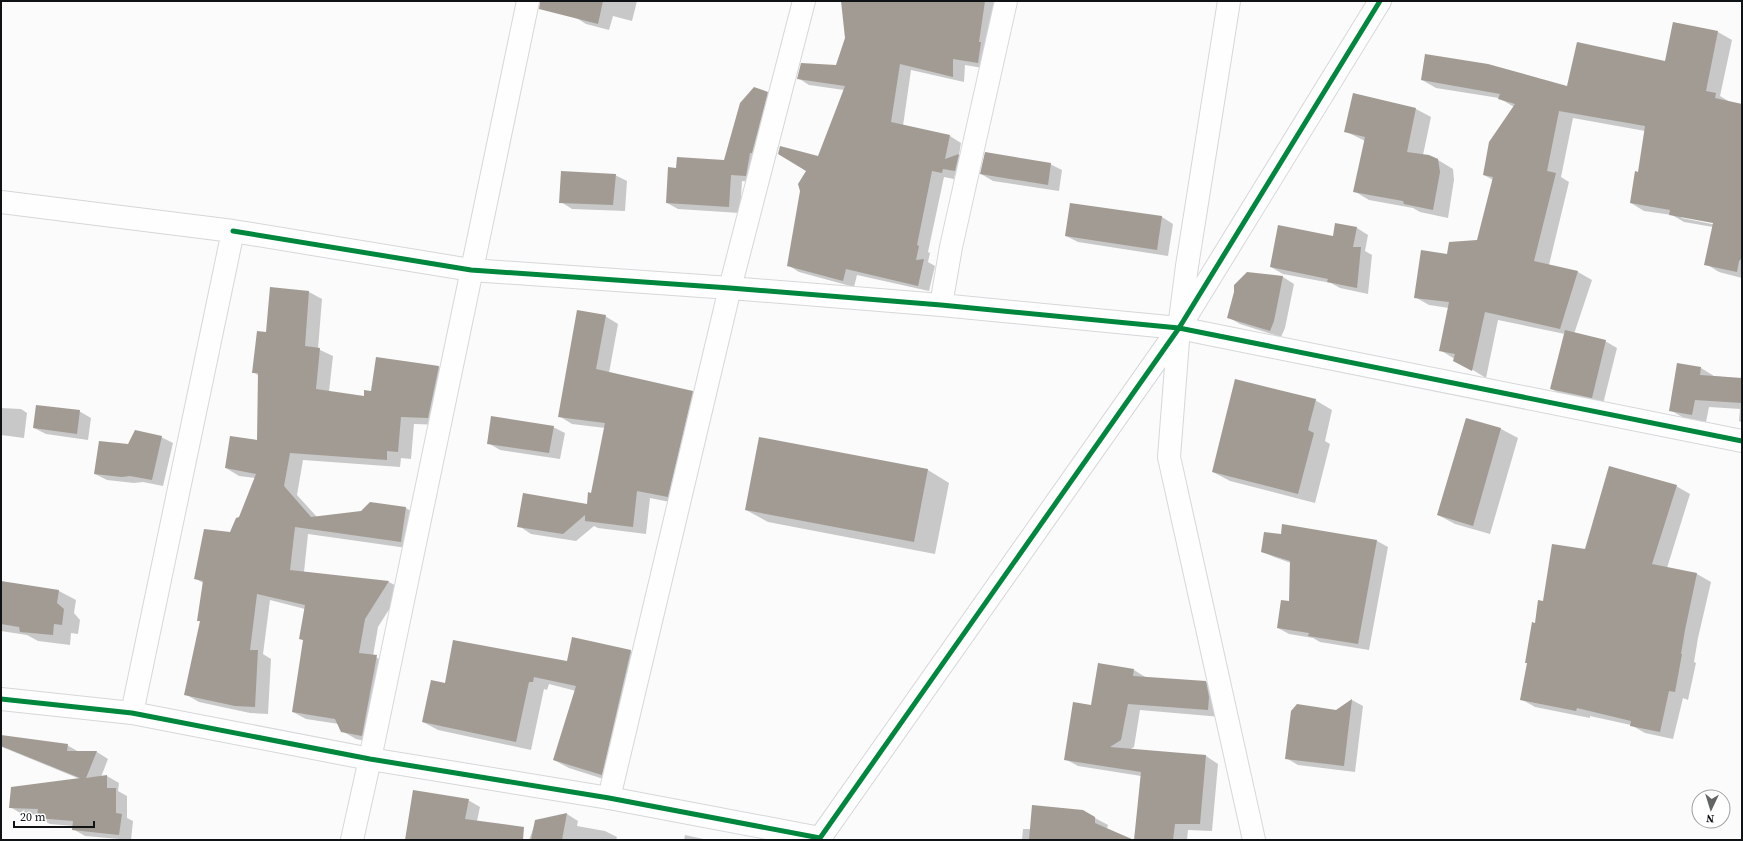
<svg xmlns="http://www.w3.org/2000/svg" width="1743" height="841" font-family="'Source Serif 4',serif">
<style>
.shadow{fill:#0003;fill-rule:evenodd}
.building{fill:#a19b93}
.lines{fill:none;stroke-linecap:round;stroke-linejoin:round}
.street-casing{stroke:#d5d7d9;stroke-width:24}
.secondary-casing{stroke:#d5d7d9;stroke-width:24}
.street{stroke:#fefeff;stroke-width:22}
.secondary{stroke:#fefeff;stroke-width:22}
.cycleway-casing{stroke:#fff;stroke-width:8}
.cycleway{stroke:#00873e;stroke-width:5}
</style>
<rect width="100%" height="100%" fill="#fbfbfc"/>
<path class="shadow" d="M579 1H637L632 21 613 16 609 30 586 24 575 17Z
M848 1H999L989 69 965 65 964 82 911 70 903 126 950 136 961 143 959 155 970 162 967 177 955 175 954 179 944 177 928 252 930 253 928 262 935 266 929 291 857 275 854 287 799 272 788 265 801 191 819 157 844 90 809 85 798 78 836 66 846 38Z
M1673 23 1718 32 1732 40 1720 96 1730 102 1742 105V278L1719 272 1706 264 1713 227 1684 222 1672 215 1644 211 1631 203 1639 173 1645 131 1573 118 1561 177 1569 182 1549 265 1578 272 1592 280 1574 334 1605 341 1617 348 1603 404 1563 395 1551 389 1565 334 1498 320 1486 378 1440 350 1449 308 1429 305 1415 297 1447 255 1478 241 1493 180 1484 175 1514 107 1499 98 1436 88 1422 80 1568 87 1666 63ZM1680 216 1718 223 1717 225 1682 218Z
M767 93 779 99 757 182 742 181 740 213 678 209 667 203 677 169 725 161Z
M1354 94 1416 109 1431 117 1423 155 1438 160 1453 169 1454 180 1448 218 1420 212 1413 208 1369 200 1354 191 1365 141 1345 131Z
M1050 164 1062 170 1059 191 993 181 981 174Z
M615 175 627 181 625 211 572 209 561 202Z
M1071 204 1162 217 1173 224 1168 256 1078 242 1066 236Z
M1357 228 1368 235 1365 251 1372 255 1368 294 1340 288 1331 283 1283 274 1271 267Z
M1248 273 1283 277 1294 284 1285 328 1281 337 1240 324 1228 317Z
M309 292 322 299 318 349 333 356 329 392 365 398 372 392 377 358 439 367 452 374 442 425 414 424 411 459 401 458 400 467 303 460 297 495 317 517 406 508 419 516 414 549 308 534 304 572 389 582 402 589 378 627 373 656 390 664 375 743 356 739 342 731 339 724 306 719 293 712 304 640 300 638 305 609 270 600 263 654 271 659 268 714 250 713 199 702 185 694 201 622 198 620 203 583 195 578 230 533 240 517 255 478 239 476 226 468 258 441 259 376 253 372 267 333Z
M605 316 618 324 609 373 692 392 705 399 680 504 650 498 646 534 598 528 594 526 576 541 531 534 519 526 588 506 592 494 605 428 572 424 559 416Z
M1701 368 1714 376 1742 379V423L1739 421 1740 409 1709 407 1706 422 1684 418 1670 410Z
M1315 400 1332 410 1325 441 1330 444 1315 503 1230 481 1213 472Z
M1 408 21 409 27 413 24 438 1 435Z
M79 411 91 418 88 440 46 434 34 428Z
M1466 419 1501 429 1518 438 1490 534 1455 524 1438 515Z
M553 427 565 433 560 459 500 450 488 443Z
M161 437 173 443 163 486 143 482 134 483 107 480 95 474 128 445Z
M928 470 949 483 935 554 768 522 746 510Z
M1676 486 1690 494 1667 568 1697 574 1711 582 1698 638 1694 662 1696 663 1688 700 1683 698 1673 739 1645 733 1631 725 1590 716V718L1535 707 1521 699 1536 624 1544 602 1586 551Z
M1282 535 1377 541 1388 547 1369 650 1320 642 1313 638 1289 634 1278 628 1290 602 1291 563 1274 557 1262 551Z
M1 582 59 591 76 600 74 613 80 620 78 634 71 633 70 645 38 641 27 635 1 631Z
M573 638 631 651 646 660 616 783 569 768 554 760 576 691 549 684 547 690 544 689 531 750 438 730 423 722 446 684 568 663Z
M1134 670 1147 678 1206 682 1219 690 1221 717 1140 710 1134 747 1129 750 1206 756 1218 764 1212 831 1188 830 1187 840H1135L1141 776 1078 766 1065 759 1092 706Z
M1352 700 1363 706 1355 772 1298 765 1286 758 1337 712Z
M1 736 67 745 79 752H97L108 759 101 777 107 776 119 783 118 791 127 796V818L133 821 131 840 85 836 73 829V826L50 824 38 818V815L22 814 10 807 80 779 2 747Z
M468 800 480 807 477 821 509 840H406Z
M1082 811 1108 825 1107 829 1132 840H1022L1023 829H1031Z
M567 814 578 821 577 826 605 831 617 837 616 840H529L536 821Z
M685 835 708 840H684Z"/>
<path class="building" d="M540 1H603L598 24 539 9Z
M841 1H985L979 42H981L978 63 953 59V77L900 64 891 122 950 135 945 159 959 154 955 171 943 169 942 173 932 171 917 245 919 246 916 260 924 259 918 286 846 269 843 281 787 266 800 191 798 184 806 171 778 154 780 146 818 156 845 86 797 79 801 63 836 65 845 38Z
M1673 22 1718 31 1706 91 1716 93 1715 98 1742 104V258L1739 261 1737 272 1704 265 1713 223 1669 215 1670 210 1630 203 1635 171 1638 172 1645 126 1559 111 1547 171 1556 173 1534 261 1578 271 1560 329 1485 312 1472 371 1453 361 1455 354 1439 351 1449 302 1414 298 1421 250 1447 254 1449 242 1477 240 1493 177 1483 175 1489 142 1515 104 1498 99 1500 94 1421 80 1425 54 1488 64 1567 86 1577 42 1665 61Z
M754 87 768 92 752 153H750L746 176 731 175 729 207 666 203 668 167 676 168 677 157 724 160 740 103Z
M1353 93 1416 108 1407 152 1429 155 1438 159 1440 172 1433 210 1404 204 1403 201 1353 192 1365 137 1344 132Z
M985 152 1051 163 1048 185 980 174Z
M561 171 616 174 613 205 559 203Z
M1070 203 1162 216 1157 250 1065 236Z
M1335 223 1357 227 1353 247H1361L1357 288 1327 282 1328 279 1270 267 1278 225 1333 236Z
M1247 272 1283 276 1274 321 1270 331 1227 318 1234 292V285Z
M270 287 309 291 305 346 320 348 316 389 364 396V390L371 391 376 357 439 366 428 418 401 417 398 452 387 451V460L290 453 284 486 311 517 361 511 370 502 406 507 401 542 295 527 290 570 389 581 365 619 359 653 377 655 362 736 341 732 335 719 292 712 303 640 299 639 305 605 257 594 250 650H258L255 707 235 706 184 695 200 621H197L203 581 194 579 204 529 230 532 236 518 239 517 256 474 225 468 230 436 257 440 258 373H252L257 331 266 332Z
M577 310 606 315 596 369 693 391 668 497 637 491 633 527 585 521V515L563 534 517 527 523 493 587 504 588 492 591 493 605 423 558 417Z
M1565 330 1606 340 1592 398 1550 389Z
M1677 363 1701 367 1700 375 1742 378V403L1695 400 1692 415 1669 411Z
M1235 379 1316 399 1308 430 1314 433 1298 494 1212 472Z
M36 405 80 410 77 434 33 428Z
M491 416 554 426 549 453 487 444Z
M1466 418 1501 428 1473 526 1437 515Z
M135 430 162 436 152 480 130 476 122 477 94 474 99 441 128 444Z
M759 437 928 469 914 542 745 510Z
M1609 466 1677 485 1652 564 1697 573 1685 630 1681 654H1682L1675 692 1669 691 1660 732 1630 726 1631 721 1577 708 1576 711 1520 700 1527 663H1525L1532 622 1535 623 1538 600 1543 601 1552 544 1585 549Z
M1282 524 1377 540 1358 644 1308 636 1309 633 1277 628 1281 600 1289 601 1290 561 1261 552 1264 532 1281 534Z
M1 581 59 590 57 603 64 609 62 625 54 624 53 635 20 632 19 627 1 624Z
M572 637 631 650 602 775 553 760 576 686 534 677 533 682H529L516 742 422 722 431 680 445 683 453 640 567 661Z
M1098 663 1134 669 1133 676 1206 681 1209 697 1208 710 1128 704 1121 740 1110 747 1206 755 1200 824H1175L1173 840H1029L1032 805 1083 810 1095 817V823L1134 840 1141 772 1064 760 1073 702 1091 705Z
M1352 699 1344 766 1285 759 1291 711 1297 704 1336 710Z
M1 735 68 744 67 751H97L86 778 107 775V788H116V813L122 814 119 835 72 830 73 821 37 818 38 809 9 808 11 787 80 778 1 746Z
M413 790 469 799 465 819 524 827 523 840H405Z
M567 813 562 840H531L535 820Z"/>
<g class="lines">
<g class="street-casing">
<path id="street" d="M1 202 233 231 132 713
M233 231 471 270 730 288 941 305 1179 328 1742 441
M941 305 951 247 1006 1
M1179 328 1380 1
M609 798 730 288 804 1
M352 840 370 759 528 1"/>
</g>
<g class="secondary-casing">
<path id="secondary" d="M1229 1 1187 266 1179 328 1169 457 1254 840
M1 699 132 713 370 759 609 798 820 838 1179 328"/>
</g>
<use href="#street" class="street"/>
<use href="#secondary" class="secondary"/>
<g class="cycleway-casing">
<path id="cycleway" d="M233 231 471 270 730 288 941 305 1179 328 1742 441
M1 699 132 713 370 759 609 798 820 838 1179 328 1380 1"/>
</g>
<use href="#cycleway" class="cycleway"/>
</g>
<rect width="1743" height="841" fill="none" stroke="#101316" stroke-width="4"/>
<g transform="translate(1711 809) rotate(184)"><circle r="19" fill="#ffffff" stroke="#9fa1a2"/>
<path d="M0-3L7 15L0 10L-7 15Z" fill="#626466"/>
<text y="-6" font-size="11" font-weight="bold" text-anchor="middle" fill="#101316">N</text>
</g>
<path d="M14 821v6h80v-6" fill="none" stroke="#101316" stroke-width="2"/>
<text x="20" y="821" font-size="12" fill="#101316" stroke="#ffffff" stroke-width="3" paint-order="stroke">20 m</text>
</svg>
